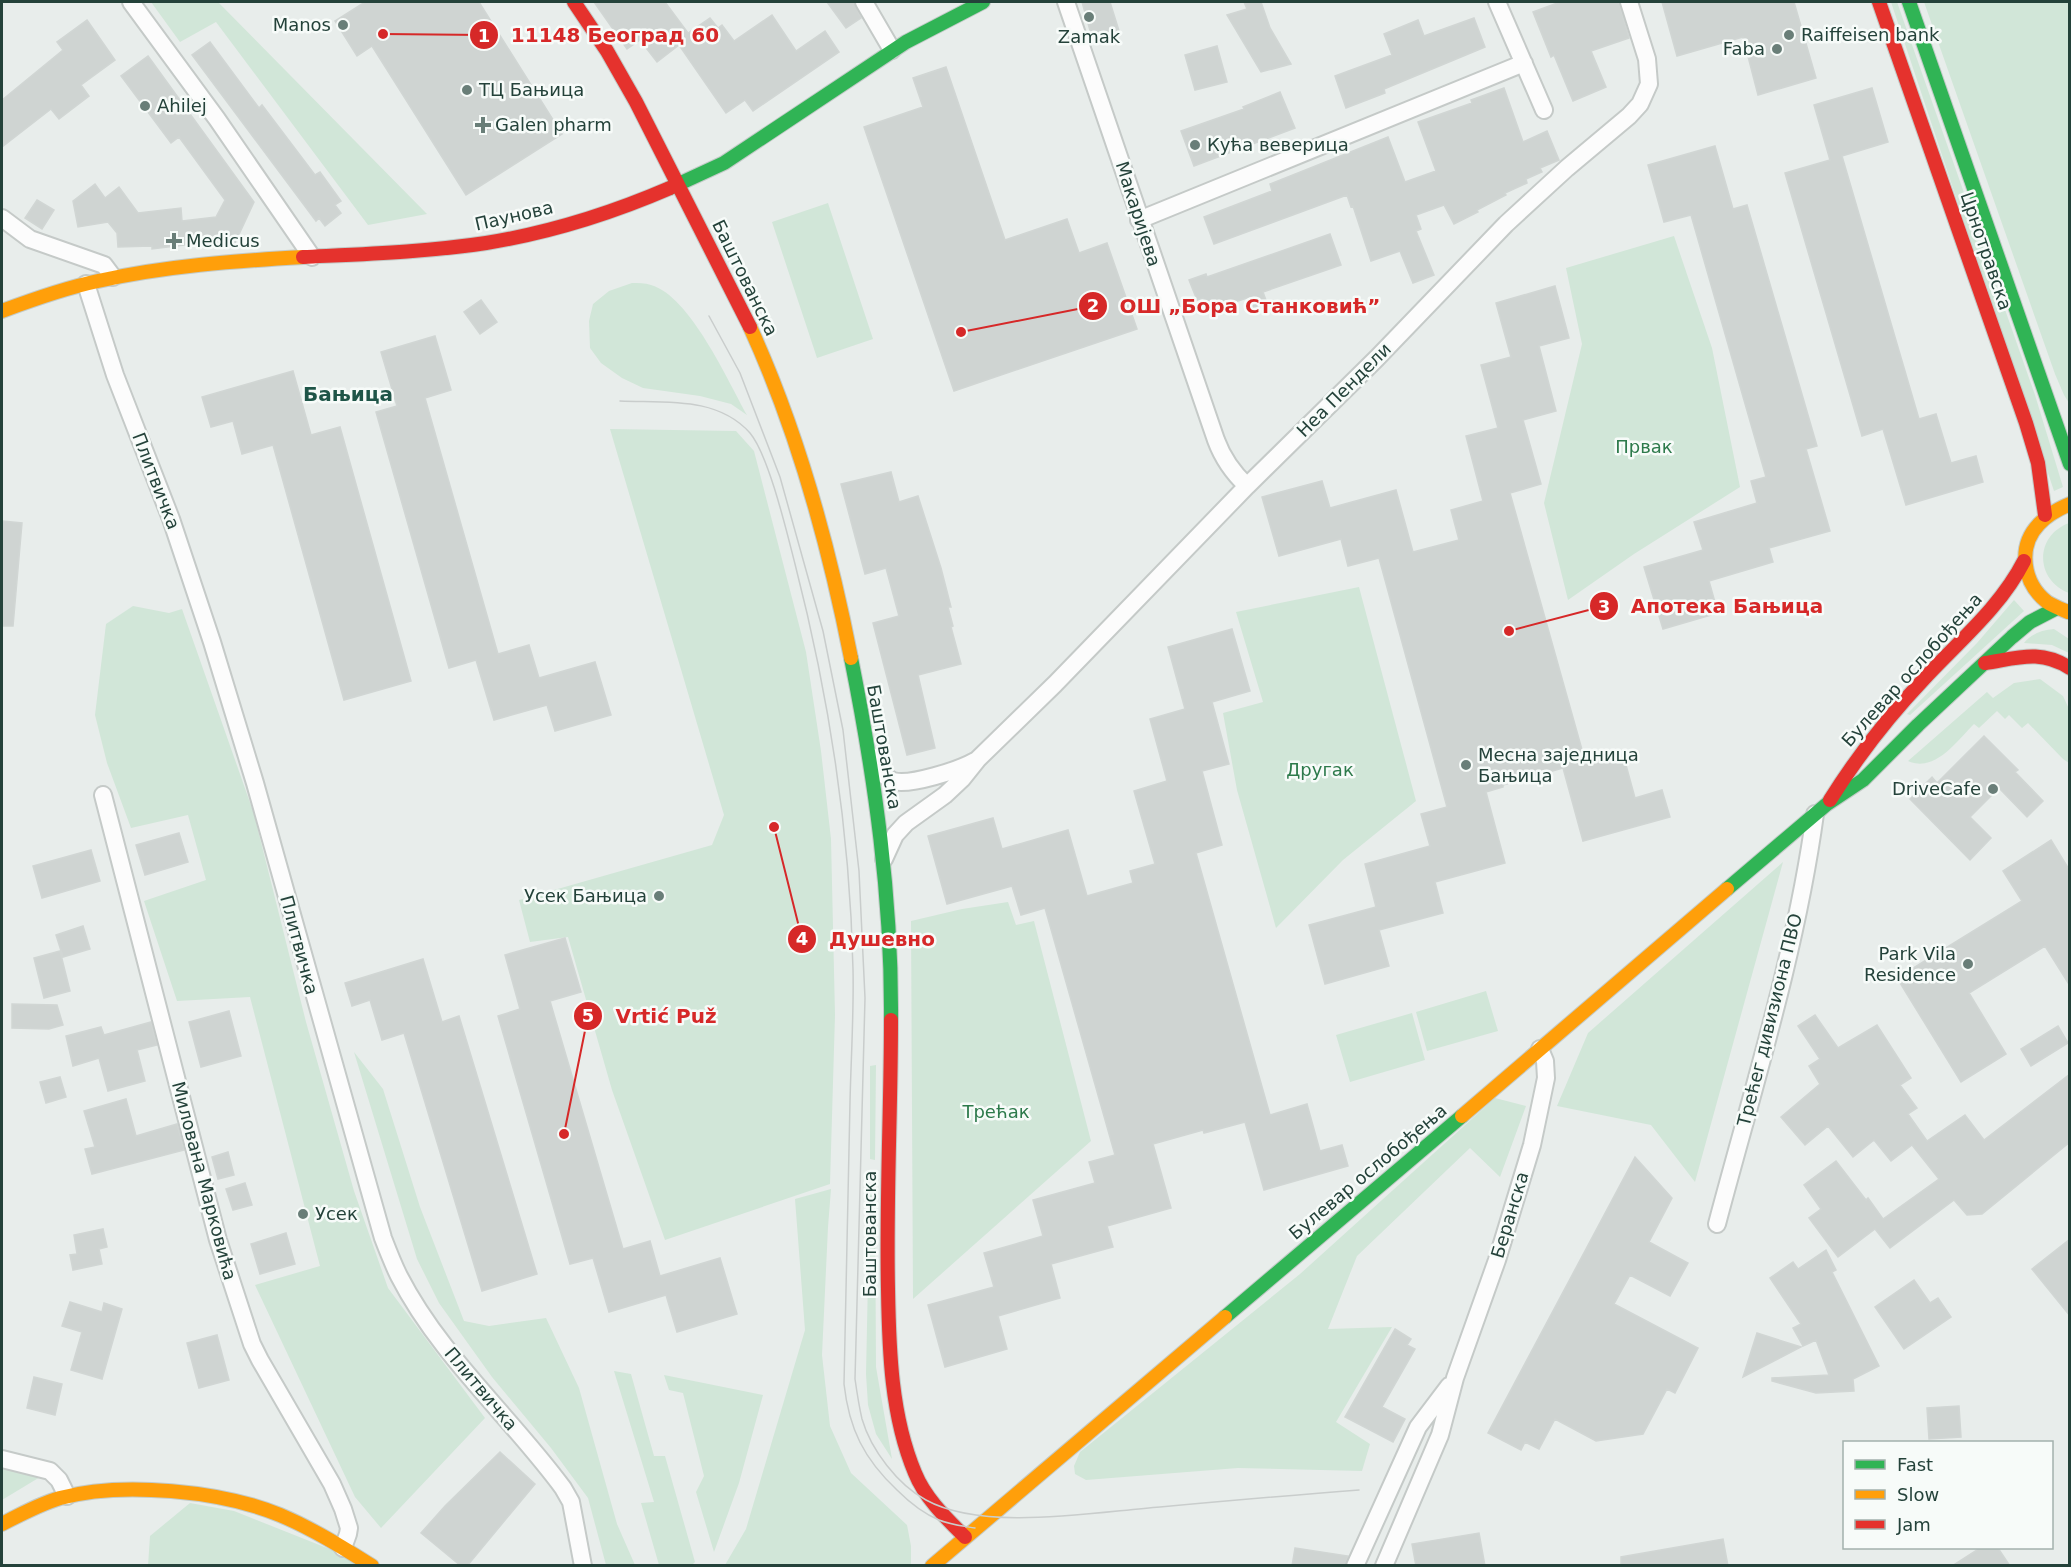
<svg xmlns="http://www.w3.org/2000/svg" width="2071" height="1567" font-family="'DejaVu Sans',sans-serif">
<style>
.green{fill:#d1e6d8}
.building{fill:#cfd4d2;stroke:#d1d6d4;stroke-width:1.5}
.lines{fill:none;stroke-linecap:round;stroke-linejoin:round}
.street-casing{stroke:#c5cac8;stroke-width:20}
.fast-casing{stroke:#c3cbc8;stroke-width:16}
.slow-casing{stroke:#c3cbc8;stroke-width:16}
.jam-casing{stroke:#c3cbc8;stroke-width:16}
.street{stroke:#fcfcfc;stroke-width:16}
.fast{stroke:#30b455;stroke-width:14}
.slow{stroke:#ff9f0a;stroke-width:14}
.jam{stroke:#e5322d;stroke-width:14}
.tram{stroke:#c9cdcc;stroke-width:1.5}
.poi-dot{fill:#697e78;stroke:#f7fbf9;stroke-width:2}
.labels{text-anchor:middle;stroke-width:5;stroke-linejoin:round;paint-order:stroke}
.poi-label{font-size:18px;fill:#24423a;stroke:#f7fbf9;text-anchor:start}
.street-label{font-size:18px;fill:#24423a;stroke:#f7fbf9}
.park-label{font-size:18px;fill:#2d7a4b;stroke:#f7fbf9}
.neighbourhood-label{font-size:20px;font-weight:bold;fill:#1f5548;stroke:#f7fbf9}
.leader{fill:none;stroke:#d62828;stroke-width:2}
.callout-dot{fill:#d62828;stroke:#f7fbf9;stroke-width:2}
.mark-label{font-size:18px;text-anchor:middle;font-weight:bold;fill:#fff}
.callout-label{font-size:20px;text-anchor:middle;font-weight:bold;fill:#d62828;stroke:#f7fbf9;stroke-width:5;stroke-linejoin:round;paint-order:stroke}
</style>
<rect width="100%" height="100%" fill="#e8edeb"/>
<path class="green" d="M151 2H218L427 214 368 225 216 22 180 42Z
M1891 2H1897L2035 395 2063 487 2054 491Z
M1924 2H2069V403L2064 395 2055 374Z
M828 203 873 339 817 358 772 222Z
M1674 236 1712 348 1740 487 1634 554 1568 600 1544 503 1582 344 1566 268Z
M632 283C638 283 645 283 651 285 690 296 728 381 747 415L731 404 700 396 643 388 622 378 601 363 590 348 589 321 593 304 609 291Z
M610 429 736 431 754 451 806 652 821 751 831 839 835 1015 830 1184 665 1240 612 1090 568 937 530 942 519 900 712 845 724 815Z
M2069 523H2070L2069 593C2035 580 2034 536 2069 523Z
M1359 587 1416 801 1343 860 1276 928 1237 790 1223 713 1263 702 1236 612Z
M2014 600 2024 611 1910 715 1907 714 1977 643Z
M133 606 169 613 182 609 254 814 306 1022 354 1191 388 1288 485 1418 381 1528 355 1497 255 1285 320 1266 250 997 177 1001 144 901 206 880 188 815 131 828 107 763 95 715 106 624Z
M2054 629 2069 639V653L2052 645 2024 643C2031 634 2042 630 2054 629Z
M2040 679 2063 696 2069 709V763L2063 759 2028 723 2022 728 2009 715 2005 719 1997 711 1979 728 1974 724C1957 741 1935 773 1908 761L1987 692 1993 698 2014 683Z
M1783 862 1695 1182 1651 1125 1557 1106 1588 1033Z
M1008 902 1016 925 1034 921 1091 1141 913 1299 911 921 962 909Z
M1486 991 1498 1031 1427 1051 1416 1012Z
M1412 1013 1425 1060 1350 1082 1336 1035Z
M354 1052 383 1089 420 1207 464 1321 489 1326 546 1318 579 1388 617 1524 635 1565H606L588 1498 551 1448 492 1377 439 1303 417 1259Z
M876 1065 875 1160 870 1159V1066Z
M1495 1098 1526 1106 1500 1177 1470 1148 1357 1256 1328 1329 1392 1327 1336 1422 1370 1444 1362 1471 1238 1468 1086 1480 1075 1474 1074 1466 1080 1452 1300 1274Z
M870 1184H875L876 1367 892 1459 876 1434 868 1405 866 1374Z
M831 1189 828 1227 822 1355 830 1426 851 1473 907 1525 911 1546V1563L910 1566 725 1565 746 1529 805 1330 795 1199Z
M614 1371 631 1374 654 1456H665L695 1562 692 1565H659L641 1503 654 1502Z
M664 1375 763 1395 739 1483 714 1552 696 1492 704 1476 683 1393 669 1390Z
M2 1459 50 1471 2 1500Z
M190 1503 234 1511 337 1552 359 1566H148L150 1536Z"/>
<path class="building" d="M365 2H479L562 134 466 195 372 46 357 56 335 21Z
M594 2H665L688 33 710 18 718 28 722 25 734 41 772 15 796 51 825 31 839 52 753 111 745 100 726 113 679 45 657 62 640 40 627 49Z
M827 2H854L861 18 846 28Z
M1082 2H1110L1120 34 1093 41Z
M1244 2H1261L1270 28 1291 64 1261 72 1227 15 1247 9Z
M1560 2H1619L1629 38 1591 51 1606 87 1573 101 1554 55 1551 57 1533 12Z
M1662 2H1794L1816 78 1758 95 1743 37 1677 56Z
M1474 18 1485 47 1384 89 1385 93 1346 108 1335 76 1392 55 1384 34 1418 20 1424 36Z
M87 20 115 60 81 85 89 96 59 119 51 109 2 147V100L63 50 57 42Z
M210 42 259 108 262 105 315 175 320 172 341 201 335 205 341 213 325 226 319 218 316 221 192 55Z
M1217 46 1227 82 1195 90 1185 55Z
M148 56 254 202 235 243 201 246V243L152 249V246L118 247 117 233 108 222 78 227 73 201 95 184 105 198 119 187 138 213 181 208 182 221 216 217 225 200 179 137 171 143 121 76Z
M946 67 1005 240 1067 219 1079 253 1107 243 1137 329 954 391 864 127 923 107 913 78Z
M1504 88 1523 142 1547 131 1559 160 1540 168 1542 172 1526 179 1527 183 1505 193 1506 195 1477 210 1478 212 1454 224 1444 205 1416 215 1421 229 1416 231 1434 275 1413 283 1400 251 1371 261 1353 206 1351 207 1347 195 1214 244 1204 217 1272 191 1270 184 1388 137 1405 182 1436 171 1418 122 1472 103 1471 100Z
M1872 88 1888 142 1842 156 1919 419 1936 414 1951 463 1976 456 1983 482 1906 505 1883 429 1862 436 1785 173 1830 160 1814 105Z
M1280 92 1295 128 1194 166 1181 131 1244 109 1243 107Z
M1715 146 1733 209 1747 205 1817 446 1806 449 1830 531 1769 548 1773 562 1709 581 1718 613 1663 629 1644 567 1703 550 1694 522 1757 503 1751 481 1766 477 1691 215 1664 222 1648 165Z
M37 200 54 210 42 229 25 218Z
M1330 234 1341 265 1263 292 1267 303 1251 308 1247 298 1208 311 1203 298 1197 300 1189 280 1206 274 1207 277Z
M1555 286 1569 338 1539 346 1556 411 1523 420 1541 484 1510 493 1586 764 1623 754 1635 798 1662 790 1670 817 1583 841 1563 768 1503 785V787L1486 792 1505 863 1435 882 1443 913 1379 930 1389 966 1325 984 1309 925 1376 907 1365 864 1430 846 1421 814 1447 807 1379 558 1348 566 1341 539 1279 556 1262 497 1322 481 1330 508 1396 490 1413 552 1459 540 1451 510 1483 501 1466 436 1498 428 1481 365 1511 357 1496 303Z
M481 300 497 322 480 334 464 312Z
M435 336 451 390 425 398 498 654 529 645 539 678 595 662 611 715 555 731 547 705 494 720 476 660 449 668 376 412 397 406 381 352Z
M293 371 311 435 340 427 411 681 344 700 273 445 242 454 233 421 211 427 202 397Z
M891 472 899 502 918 496 941 568 951 607H948L953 626 951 627 961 664 918 675 935 748 907 755 873 623 899 616 886 568 865 574 841 484Z
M2 521 22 523 13 626H2Z
M1232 629 1250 691 1212 702 1229 764 1202 771 1222 845 1196 853 1270 1115 1307 1104 1320 1151 1342 1145 1348 1166 1264 1190 1245 1122 1204 1133 1203 1130 1153 1144 1171 1208 1107 1226 1113 1247 1051 1264 1060 1298 998 1316 1007 1349 945 1367 928 1305 994 1287 984 1253 1043 1236 1033 1200 1095 1183 1089 1162 1115 1155 1045 908 1021 915 1012 886 947 904 928 836 993 818 1002 849 1068 830 1087 896 1133 883 1130 871 1155 864 1134 791 1167 781 1150 719 1185 709 1168 647Z
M1984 736 2018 770 2015 772 2043 801 2027 817 1999 788 1970 817 1991 838 1970 860 1910 799 1932 777 1937 783Z
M179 833 188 862 145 875 136 845Z
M2051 840 2070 871V986L2045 946 1969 993 2006 1054 1961 1082 1897 978 2022 901 2003 871Z
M91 850 100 881 42 898 33 866Z
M83 926 90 949 63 957 56 935Z
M565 938 581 992 550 1001 623 1249 650 1241 660 1276 720 1258 737 1314 677 1332 666 1295 609 1312 593 1258 570 1264 498 1016 520 1009 505 955Z
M60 951 70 991 44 998 34 958Z
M423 959 442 1022 459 1016 537 1274 482 1291 404 1033 382 1040 370 1000 352 1006 345 983Z
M12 1004 57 1005 63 1025 49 1029 12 1028Z
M229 1011 241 1056 201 1067 189 1022Z
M1815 1015 1838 1048 1877 1025 1911 1078 1900 1085 1917 1108 1908 1114 1927 1141 1965 1115 1984 1140 2070 1074V1142L1982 1214 1967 1215 1954 1200 1890 1248 1875 1229 1838 1257 1809 1218 1821 1209 1804 1185 1836 1161 1866 1200 1868 1198 1883 1219 1939 1179 1912 1145 1891 1161 1874 1140 1853 1157 1828 1126 1805 1145 1781 1117 1820 1084 1809 1066 1820 1059 1798 1026Z
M151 1022 157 1045 137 1050 145 1081 108 1091 99 1058 73 1066 66 1036 101 1027 104 1035Z
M2058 1026 2068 1043 2031 1066 2021 1049Z
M60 1077 66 1097 46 1103 40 1082Z
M126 1099 136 1136 177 1124 184 1150 92 1174 85 1149 95 1147 84 1111Z
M228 1152 234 1175 218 1179 212 1157Z
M1635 1157 1672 1198 1649 1242 1688 1263 1670 1296 1630 1275 1614 1304 1698 1348 1675 1393 1667 1389 1643 1434 1596 1441 1555 1419 1539 1449 1525 1442 1521 1450 1488 1433Z
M245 1183 252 1205 233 1210 226 1189Z
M103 1229 107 1247 99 1249 102 1264 73 1270 70 1255 77 1254 74 1235Z
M286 1233 295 1264 260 1274 251 1244Z
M2070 1239V1316L2032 1269Z
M1826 1250 1836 1270 1832 1272 1879 1366 1853 1379 1854 1391 1816 1393 1772 1381V1378L1829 1375 1816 1340 1803 1346 1793 1328 1801 1324 1770 1278 1793 1262 1798 1269Z
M1914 1280 1930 1303 1938 1298 1951 1317 1904 1349 1875 1307Z
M70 1302 102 1312 104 1303 122 1309 102 1379 71 1370 82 1332 62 1326Z
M1395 1329 1411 1339 1407 1345 1415 1349 1382 1407 1405 1419 1393 1442 1345 1417Z
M1757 1333 1801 1347 1743 1377Z
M217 1335 229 1380 199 1388 187 1343Z
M34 1377 62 1384 55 1415 27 1408Z
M1959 1406 1961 1437 1929 1439 1927 1408Z
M500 1452 535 1484 467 1566H461L421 1533 445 1506Z
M1479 1533 1485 1566H1416L1412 1544Z
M1723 1539 1728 1566H1621V1557Z
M1295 1548 1348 1556 1345 1566H1292Z
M1980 1548H1998L2010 1566H1952Z"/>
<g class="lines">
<g class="street-casing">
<path id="street" d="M131 2 217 119 312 257
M864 2 892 50
M1066 2 1216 440C1223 459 1232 472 1247 486
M1497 2 1544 110
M2 218 30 239 104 265 113 277
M1139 220 1524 63
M86 284 115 375 171 519 212 642 255 783 383 1238C388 1251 393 1264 399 1276 440 1356 510 1416 563 1488L571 1502 583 1566
M872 756C876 765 883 777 893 781 910 786 959 770 975 761
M103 795 218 1240 252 1344 260 1360 332 1484 343 1509 349 1528 348 1534 343 1548
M884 859 895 835 906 823 945 795 962 779 978 759 1055 684 1247 486 1377 358 1506 224 1567 168 1629 116 1640 104 1649 84 1647 59 1629 2
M1717 1224C1753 1088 1796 953 1815 814
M2 1459 50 1471 59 1480 67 1496
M1355 1566 1418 1427 1449 1386
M1384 1566 1440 1435 1455 1378 1497 1260 1532 1145 1546 1078 1545 1061 1540 1049"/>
</g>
<g class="fast-casing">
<path id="fast" d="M1909 2 2070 464
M670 188 724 163 906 42 983 2
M851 658C875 778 892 898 891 1020
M1727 889 1827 804 1863 780 1918 725 2012 637 2030 622 2057 608
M1225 1317 1462 1116"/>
</g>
<g class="slow-casing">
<path id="slow" d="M2 311C34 299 65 288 98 281 165 266 234 261 303 257
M750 327C798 432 829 546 851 658
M2068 612C2061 609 2053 606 2047 602 2023 583 2017 547 2039 524 2048 514 2058 509 2070 504
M1462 1116 1727 889
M2 1524C21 1514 40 1504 60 1498 122 1481 222 1491 280 1515 313 1529 342 1547 372 1566
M932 1566 1225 1317"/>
</g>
<g class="jam-casing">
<path id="jam" d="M574 2 607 51 636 102 750 327
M1879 2 2026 423 2038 463 2045 515
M303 257C364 254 426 252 486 243 548 233 612 213 670 188
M1985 663C2018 658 2040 649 2070 668
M1830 800C1857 757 1888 717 1923 680 1958 642 2000 608 2024 561
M891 1020C891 1110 886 1200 888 1289 889 1350 891 1416 915 1473 925 1498 946 1518 965 1537"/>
</g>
<use href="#street" class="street"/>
<use href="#fast" class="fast"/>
<use href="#slow" class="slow"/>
<use href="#jam" class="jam"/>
<path class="tram" d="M709 316 740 373 780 477 823 631 843 730 859 871 865 998 855 1379C857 1393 859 1406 862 1419 871 1450 898 1485 926 1500 984 1532 1094 1512 1160 1507 1226 1501 1293 1495 1359 1490
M620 401C665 403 717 396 750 433 769 456 787 533 795 564 829 696 850 831 853 969 854 1013 851 1057 850 1102 848 1196 846 1290 844 1384 849 1429 864 1459 897 1490 909 1502 922 1513 939 1520 951 1525 963 1526 975 1528"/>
</g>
<g class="poi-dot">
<circle cx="1089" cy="17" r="6"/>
<circle cx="343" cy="25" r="6"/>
<circle cx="1789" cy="35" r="6"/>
<circle cx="1777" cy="49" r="6"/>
<circle cx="467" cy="90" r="6"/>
<circle cx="145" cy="106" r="6"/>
<path d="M480 116h6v6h6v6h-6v6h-6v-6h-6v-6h6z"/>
<circle cx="1195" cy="145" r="6"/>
<path d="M171 232h6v6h6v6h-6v6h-6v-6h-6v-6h6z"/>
<circle cx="1466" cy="765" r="6"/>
<circle cx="1993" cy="789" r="6"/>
<circle cx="659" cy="896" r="6"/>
<circle cx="1968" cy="964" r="6"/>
<circle cx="303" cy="1214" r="6"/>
</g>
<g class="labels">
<g class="poi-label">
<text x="331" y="31" text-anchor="end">Manos</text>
<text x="1801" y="41">Raiffeisen bank</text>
<text x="1089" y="43" text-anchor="middle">Zamak</text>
<text x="1765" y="55" text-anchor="end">Faba</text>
<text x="479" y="96">ТЦ Бањица</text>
<text x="157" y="112">Ahilej</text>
<text x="495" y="131">Galen pharm</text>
<text x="1207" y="151">Кућа веверица</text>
<text x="186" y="247">Medicus</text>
<text x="1478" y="761">Месна заједница<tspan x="1478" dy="21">Бањица</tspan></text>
<text x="1981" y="795" text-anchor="end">DriveCafe</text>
<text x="647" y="902" text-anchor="end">Усек Бањица</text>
<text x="1956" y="960" text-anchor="end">Park Vila<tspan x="1956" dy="21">Residence</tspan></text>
<text x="315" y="1220">Усек</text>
</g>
<g class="street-label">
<text transform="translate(1138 214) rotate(72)" y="6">Макаријева</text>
<text transform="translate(514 216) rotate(-13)" y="6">Паунова</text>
<text transform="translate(1986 251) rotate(71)" y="6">Црнотравска</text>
<text transform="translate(745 278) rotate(64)" y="6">Баштованска</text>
<text transform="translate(1344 390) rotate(-45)" y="6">Неа Пендели</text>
<text transform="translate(156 481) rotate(69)" y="6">Плитвичка</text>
<text transform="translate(1912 670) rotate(-48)" y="6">Булевар ослобођења</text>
<text transform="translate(884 747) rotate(80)" y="6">Баштованска</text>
<text transform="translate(299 945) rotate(75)" y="6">Плитвичка</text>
<text transform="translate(1770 1020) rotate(-76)" y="6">Трећег дивизиона ПВО</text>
<text transform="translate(1368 1172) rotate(-40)" y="6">Булевар ослобођења</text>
<text transform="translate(204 1181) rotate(75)" y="6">Милована Марковића</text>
<text transform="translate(1510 1215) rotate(-73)" y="6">Беранска</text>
<text transform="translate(870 1234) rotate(-90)" y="6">Баштованска</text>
<text transform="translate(481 1389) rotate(50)" y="6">Плитвичка</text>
</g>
<g class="park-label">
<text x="1644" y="453">Првак</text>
<text x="1320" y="776">Другак</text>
<text x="996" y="1118">Трећак</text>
</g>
<g class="neighbourhood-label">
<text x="348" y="401">Бањица</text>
</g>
</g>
<path class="leader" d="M383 34L484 35M961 332L1093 306M1509 631L1604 606M774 827L802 939M564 1134L588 1016"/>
<g class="callout-dot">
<circle cx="383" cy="34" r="6"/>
<circle cx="961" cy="332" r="6"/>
<circle cx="1509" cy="631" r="6"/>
<circle cx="774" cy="827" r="6"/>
<circle cx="564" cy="1134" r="6"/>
<circle cx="484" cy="35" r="15"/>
<circle cx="1093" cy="306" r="15"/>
<circle cx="1604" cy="606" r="15"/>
<circle cx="802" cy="939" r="15"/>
<circle cx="588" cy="1016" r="15"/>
</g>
<g class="mark-label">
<text x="484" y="42">1</text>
<text x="1093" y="312">2</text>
<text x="1604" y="613">3</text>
<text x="802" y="945">4</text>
<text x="588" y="1022">5</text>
</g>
<g class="callout-label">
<text x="615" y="42">11148 Београд 60</text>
<text x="1250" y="313">ОШ „Бора Станковић”</text>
<text x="1727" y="613">Апотека Бањица</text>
<text x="882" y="946">Душевно</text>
<text x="666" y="1023">Vrtić Puž</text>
</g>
<rect width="2071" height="1567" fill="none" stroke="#24423a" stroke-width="6"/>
<rect x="1843" y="1441" width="210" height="108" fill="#f7fbf9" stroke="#a3b1ad" stroke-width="1.5"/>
<rect x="1855" y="1460" width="30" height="9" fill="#30b455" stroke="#a3b1ad" stroke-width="1.5"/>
<text x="1897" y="1471" font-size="18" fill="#24423a">Fast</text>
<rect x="1855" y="1490" width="30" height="9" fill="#ff9f0a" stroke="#a3b1ad" stroke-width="1.5"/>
<text x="1897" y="1501" font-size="18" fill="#24423a">Slow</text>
<rect x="1855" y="1520" width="30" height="9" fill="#e5322d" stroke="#a3b1ad" stroke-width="1.5"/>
<text x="1897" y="1531" font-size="18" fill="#24423a">Jam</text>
</svg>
